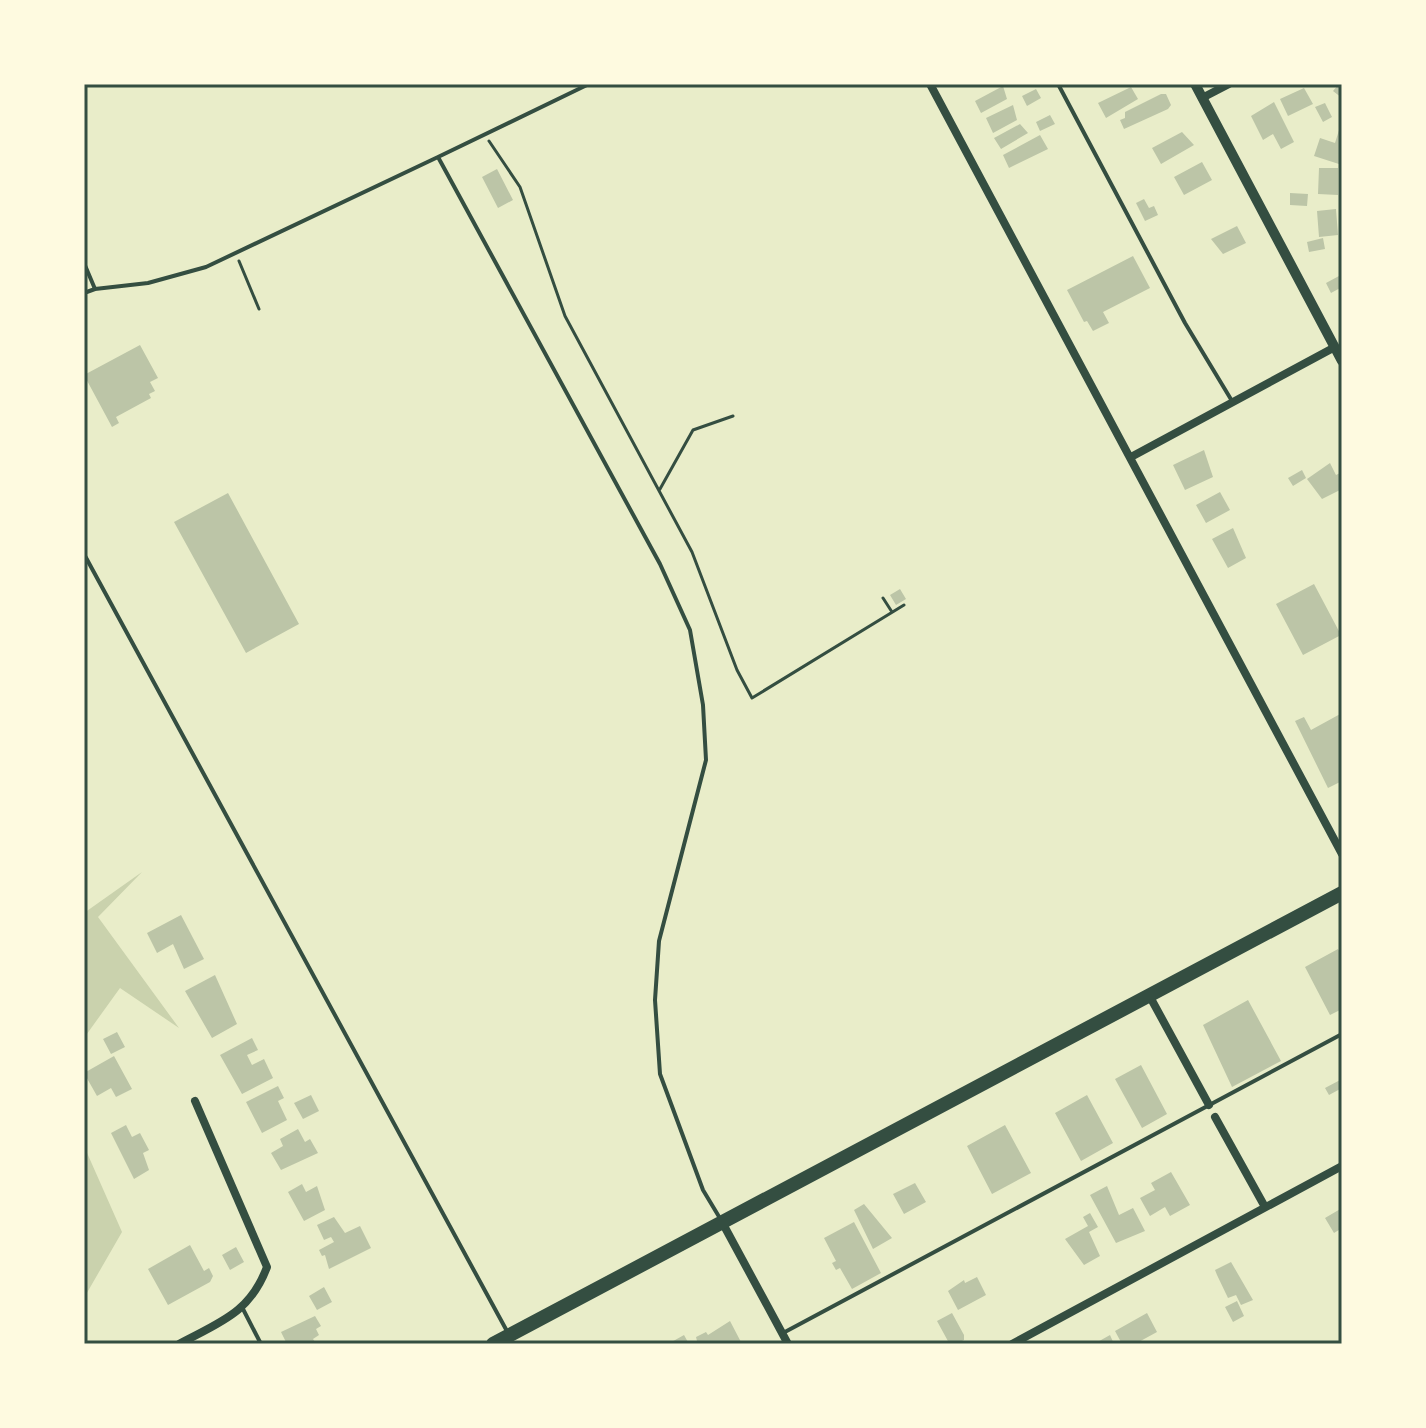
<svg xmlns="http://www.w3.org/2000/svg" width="1426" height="1428" font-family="'PT Sans Narrow',sans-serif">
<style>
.green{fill:#cad2ad}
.building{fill:#bcc5a7}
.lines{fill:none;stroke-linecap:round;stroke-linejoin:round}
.path{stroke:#344e41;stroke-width:3}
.service{stroke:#344e41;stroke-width:4}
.minor{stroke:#344e41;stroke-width:8}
.tertiary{stroke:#344e41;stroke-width:10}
.trunk{stroke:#344e41;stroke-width:14}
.neatline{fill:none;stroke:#344e41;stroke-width:3}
</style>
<rect width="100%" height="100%" fill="#e9edc9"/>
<path class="green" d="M142 872 98 917 179 1028 120 988 84 1038V913Z
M84 1146 122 1232 84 1298Z"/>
<path class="building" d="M1339 84H1342V98L1333 91Z
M1003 86 1007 99 981 113 975 101Z
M1131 87 1138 99 1106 118 1098 103Z
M1304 88 1313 104 1288 116 1280 99Z
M1036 89 1041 98 1027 106 1022 96Z
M1161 94H1166L1171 105 1168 109 1124 129 1120 120 1125 118V112Z
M1274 102 1294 142 1281 149 1273 134 1263 140 1251 116Z
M1325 103 1332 117 1323 122 1315 107Z
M1013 105 1017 120 993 133 986 118Z
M1050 115 1055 124 1040 131 1036 122Z
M1020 124 1028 133 1001 149 994 138Z
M1341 124 1342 165 1314 156 1320 138 1335 143Z
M1182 132 1194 145 1161 164 1152 148Z
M1040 135 1048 149 1009 168 1003 155Z
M1202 162 1212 180 1184 195 1174 177Z
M1319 168H1338V195L1318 194Z
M497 169 513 200 498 208 482 177Z
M1290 193 1308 194 1307 206 1290 205Z
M1144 199 1149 208 1154 206 1158 215 1145 221 1136 203Z
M1336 209 1338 235 1319 237 1317 211Z
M1237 226 1246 243 1223 254 1211 239Z
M1323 238 1325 249 1309 252 1307 242Z
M1133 256 1150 288 1103 312 1109 323 1093 331 1087 321 1084 322 1067 290Z
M1339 276 1342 287 1331 293 1326 283Z
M140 345 158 378 150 382 155 391 149 394 151 398 116 417 119 423 112 427 84 375Z
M1204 450 1213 477 1185 490 1173 465Z
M1330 463 1336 475 1342 472V489L1322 499 1307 479Z
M1302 470 1306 478 1293 486 1288 478Z
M1220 492 1230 510 1206 523 1196 505Z
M228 493 299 624 246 653 174 522Z
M1233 528 1246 558 1228 568 1212 539Z
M1314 584 1341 635 1303 655 1276 604Z
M900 589 906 599 896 605 890 595Z
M1342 713V781L1328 788 1295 721 1304 717 1311 730Z
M181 915 204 959 184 969 173 944 157 953 147 933Z
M1338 949 1342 956V1009L1330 1015 1305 967Z
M215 975 237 1024 212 1038 185 991Z
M1248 1000 1281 1061 1232 1087 1203 1025Z
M117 1032 125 1047 111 1054 103 1039Z
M252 1038 258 1050 247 1055 252 1065 264 1059 273 1078 242 1094 220 1055Z
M114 1056 132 1089 116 1097 111 1088 97 1096 84 1073Z
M1141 1065 1167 1114 1142 1128 1115 1079Z
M1342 1079V1088L1329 1095 1325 1088Z
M278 1086 284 1098 278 1101 287 1120 262 1133 246 1102Z
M311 1095 319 1111 303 1119 294 1103Z
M1087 1095 1113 1143 1081 1161 1055 1113Z
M126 1125 132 1137 140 1133 149 1150 143 1153 149 1170 134 1179 111 1133Z
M1005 1125 1031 1173 992 1194 967 1146Z
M298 1129 305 1142 310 1139 318 1153 281 1170 271 1153 283 1146 280 1139Z
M1171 1172 1190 1205 1170 1216 1165 1207 1150 1216 1140 1198 1155 1190 1151 1183Z
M915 1183 926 1202 904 1214 893 1194Z
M302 1184 306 1192 317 1186 325 1210 304 1221 288 1192Z
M1107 1186 1119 1215 1133 1208 1145 1231 1116 1243 1090 1195Z
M864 1204 892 1238 873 1249 854 1210Z
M1342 1208V1228L1334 1233 1325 1218Z
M1090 1213 1098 1227 1089 1232 1100 1256 1084 1265 1065 1239 1088 1226 1083 1217Z
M334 1217 345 1233 360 1226 371 1248 329 1269 325 1255 322 1256 319 1250 334 1242 331 1237 324 1240 317 1225Z
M854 1222 881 1273 852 1289 840 1268 836 1270 832 1263 836 1261 824 1238Z
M190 1245 204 1271 209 1268 213 1276 210 1282 168 1305 148 1269Z
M236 1247 244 1262 230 1270 222 1255Z
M1231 1262 1253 1300 1241 1305 1236 1295 1228 1298 1217 1275 1215 1270Z
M977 1277 986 1295 958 1310 948 1291 964 1280 965 1283Z
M324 1287 332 1302 317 1310 309 1296Z
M1237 1301 1244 1316 1233 1322 1225 1307Z
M952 1313 964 1335V1340L956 1344 949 1343 937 1321Z
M1147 1313 1157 1332 1135 1344H1122L1115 1331Z
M315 1316 321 1326 316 1329 319 1335 313 1339 315 1342 287 1344 281 1332Z
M730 1321 742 1344H691L697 1341 696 1337 706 1332 708 1335Z
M684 1335 689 1344H668Z
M1110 1335 1114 1344H1094Z"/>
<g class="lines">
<path class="path" d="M489 141 520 187 565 316 692 552 737 670 752 698 904 605
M239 261 259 309
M660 489 693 430 733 416
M883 598 892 612"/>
<path class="service" d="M1058 84 1185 323 1232 401
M438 157 589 84
M84 263 95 289
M84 293 95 289 148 283 206 267 438 157 660 564 690 630 703 705 706 760 659 941 655 1000 660 1074 703 1190 721 1220
M84 554 508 1333
M243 1309 261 1344
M783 1333 1342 1034"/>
<path class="minor" d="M930 84 1342 854
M1202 98 1229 84
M1131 457 1335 347
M1149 995 1209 1105
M1215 1117 1265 1207
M722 1222 788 1344
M179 1344C220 1322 250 1313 267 1267L195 1101
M1012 1344 1342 1166"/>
<path class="tertiary" d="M1195 84 1342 361"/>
<path class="trunk" d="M493 1344 1342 893"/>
</g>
<rect width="1426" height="1428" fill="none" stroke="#fefae0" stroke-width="172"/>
<rect x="86" y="86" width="1254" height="1256" class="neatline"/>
</svg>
